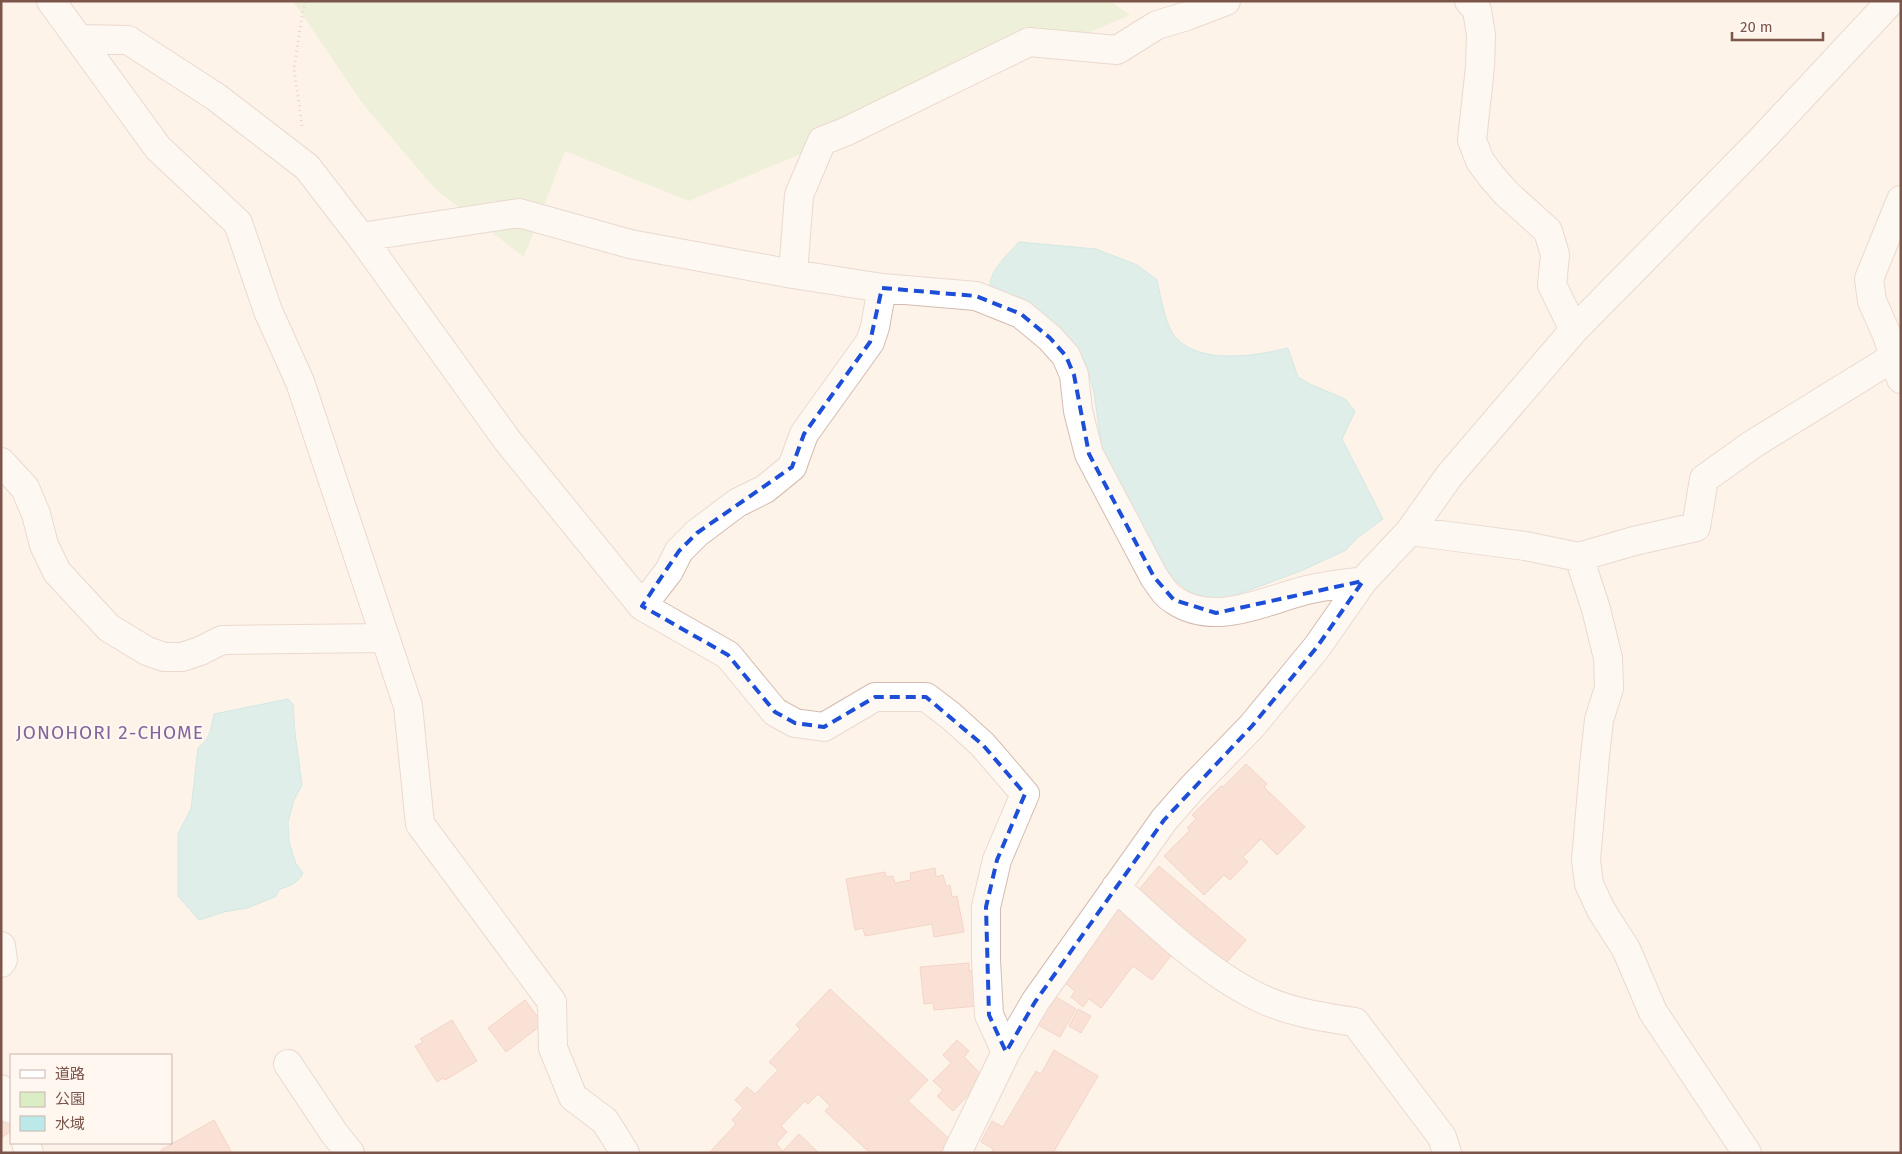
<svg xmlns="http://www.w3.org/2000/svg" width="1902" height="1154" font-family="'Fira Sans','Noto Sans JP',sans-serif">
<style>
.green{fill:#dbedc5}
.water{fill:#bbe9e9;stroke:#a0dbdc}
.building{fill:#f5cdbe;stroke:#e9b09d}
.lines{fill:none;stroke-linecap:round;stroke-linejoin:round}
.minor-casing{stroke:#d4bbb0;stroke-width:30}
.path{stroke:#dbafa0;stroke-width:3;stroke-dasharray:1 4;stroke-linecap:butt}
.minor{stroke:#fff;stroke-width:28}
.marked{fill:none;stroke:#1d4ed8;stroke-width:4;stroke-dasharray:10 6;stroke-linejoin:round}
.labels{text-anchor:middle;stroke-width:4;stroke-linejoin:round;paint-order:stroke}
.neighbourhood-label{font-size:19px;letter-spacing:1px;fill:#83669e;stroke:#fff7f0}
</style>
<rect width="100%" height="100%" fill="#fef3e9"/>
<path class="green" d="M293 1H1110L1130 15 689 201 565 151 524 257 435 189 363 104Z"/>
<path class="water" d="M1019 242 1096 249 1137 265 1157 280C1160 294 1166 328 1176 338 1202 365 1255 356 1288 348L1298 377 1310 384 1345 399 1355 411 1342 439 1383 519 1357 538 1346 550 1303 570 1223 600 1193 594 1174 580 1153 550 1103 457 1094 392 1086 364 1075 347 1053 322 997 293 990 286C990 270 1009 253 1019 242Z
M288 699 293 704 295 733 302 785 294 800 288 822 289 842 296 864 303 873C298 883 290 886 280 889L275 897 247 908 224 912 199 920 178 896V834L191 809 198 748C210 739 211 729 214 714Z"/>
<path class="building" d="M1246 764 1267 784 1264 787 1305 827 1277 855 1261 839 1243 857 1248 862 1230 880 1224 875 1204 895 1164 856 1190 830 1187 828 1196 819 1192 815 1221 786 1223 787Z
M1159 866 1246 940 1221 969 1134 895Z
M935 868 936 877 943 875 946 886 950 885 952 897 957 896 964 932 934 937 932 924 865 936 863 928 855 930 846 879 885 872 886 877 893 876 895 883 911 880 910 873Z
M1121 904 1177 948 1152 980 1133 966 1101 1008 1089 999 1083 1007 1071 997 1075 991 1061 980Z
M969 963V971L975 970 978 1006 934 1010 933 1003 924 1004 920 967Z
M830 989 928 1080 908 1101 956 1145 949 1153H870L825 1111 830 1106 818 1094 808 1104 805 1101 781 1126 787 1132 776 1144 783 1151 799 1134 819 1153H709L736 1124 732 1120 743 1108 735 1100 747 1087 755 1094 778 1070 769 1062 800 1029 796 1025Z
M1053 995 1076 1009 1060 1037 1036 1024Z
M525 1000 543 1024 506 1052 488 1028Z
M1078 1009 1091 1016 1081 1033 1069 1026Z
M452 1020 477 1061 445 1080 444 1078 437 1082 415 1046 423 1042 420 1039Z
M957 1040 969 1051 964 1057 981 1074 974 1082 978 1085 953 1111 937 1096 943 1090 933 1081 951 1063 943 1055Z
M1054 1050 1098 1076 1053 1153H991L993 1149 981 1142 992 1121 1003 1127 1036 1071 1041 1074Z
M1 1108 11 1124V1131L1 1138Z
M214 1120 232 1153H162L161 1150Z"/>
<g class="lines">
<g class="minor-casing">
<path id="minor" d="M51 1 158 148 238 223 268 311 300 382 408 706 420 824 552 1002 553 1048 573 1097 605 1121 625 1153
M1469 1 1477 10 1481 35 1480 67 1472 140 1480 161 1492 177 1506 193 1548 231 1555 255 1552 285 1574 330
M79 39 128 40 216 97 307 167 361 237 507 440 642 606 728 655 775 712 795 723 824 727 875 697H926L951 716 983 745 1025 794 997 860 986 907V960L989 1015 1006 1052
M1901 200 1869 279 1872 301 1887 335 1901 379
M361 237 519 213 630 244 793 274 882 288 976 296 1021 314 1050 338 1066 356 1074 375 1078 411 1089 454 1154 577C1160 585 1165 595 1174 600 1214 627 1262 602 1303 591 1322 586 1343 584 1363 581
M793 274 799 195 822 141 845 132 1029 42 1117 50 1157 25 1187 16 1226 1
M1 462 25 488 36 514 44 545 57 572 109 628 147 651 164 657H182L200 651 222 640 385 638
M1410 531 1525 546 1579 557 1634 541 1696 527 1704 479 1753 444 1894 357
M1579 557 1596 609 1608 658 1609 688 1599 720 1595 756 1586 860 1589 884 1601 910 1626 949 1653 1012 1747 1153
M642 606 669 571 679 551 697 533 737 503 765 489 792 467 804 434 870 342 875 327 882 288
M1116 887C1157 925 1209 974 1260 998 1289 1012 1323 1017 1355 1022L1442 1137 1447 1153
M1 946 3 960 1 963
M288 1064 334 1133 350 1153
M1 1089 11 1109
M26 1143 29 1153
M957 1153 1006 1052 1035 1002 1164 820 1192 788 1252 726 1317 647 1363 581 1410 531 1449 476 1574 330 1763 138 1891 1"/>
</g>
<path class="path" d="M302 126 294 68 303 10 306 1"/>
<use href="#minor" class="minor"/>
</g>
<path d="M0 0H1902V1154H0ZM882 288 976 296 1021 314 1050 338 1066 356 1074 375 1089 454 1154 577 1174 600 1216 613 1363 581 1317 647 1252 726 1164 820 1035 1002 1006 1052 989 1015 986 907 997 860 1025 794 983 745 926 697H875L824 727 795 723 775 712 728 655 642 606 679 551 697 533 792 467 804 434 870 342Z" fill="#fef3e9" fill-opacity=".55" fill-rule="evenodd"/>
<path class="marked" d="M882 288 976 296 1021 314 1050 338 1066 356 1074 375 1089 454 1154 577 1174 600 1216 613 1363 581 1317 647 1252 726 1164 820 1035 1002 1006 1052 989 1015 986 907 997 860 1025 794 983 745 926 697H875L824 727 795 723 775 712 728 655 642 606 679 551 697 533 792 467 804 434 870 342Z"/>
<g class="labels">
<g class="neighbourhood-label">
<text x="110" y="739">JONOHORI 2-CHOME</text>
</g>
</g>
<rect width="1902" height="1154" fill="none" stroke="#7b544a" stroke-width="5"/>
<rect x="10" y="1054" width="162" height="90" fill="#fff7f0" stroke="#cab6ae"/>
<rect x="20" y="1070" width="25" height="8" fill="#ffffff" stroke="#cab6ae"/>
<text x="55" y="1079" font-size="15" fill="#7b544a">道路</text>
<rect x="20" y="1092" width="25" height="15" fill="#dbedc5" stroke="#cab6ae"/>
<text x="55" y="1104" font-size="15" fill="#7b544a">公園</text>
<rect x="20" y="1116" width="25" height="15" fill="#bbe9e9" stroke="#cab6ae"/>
<text x="55" y="1129" font-size="15" fill="#7b544a">水域</text>
<path d="M1732 32v8h91v-8" fill="none" stroke="#7b544a" stroke-width="2.5"/>
<text x="1740" y="32" font-size="15" fill="#7b544a" stroke="#fff7f0" stroke-width="4" paint-order="stroke">20 m</text>
</svg>
